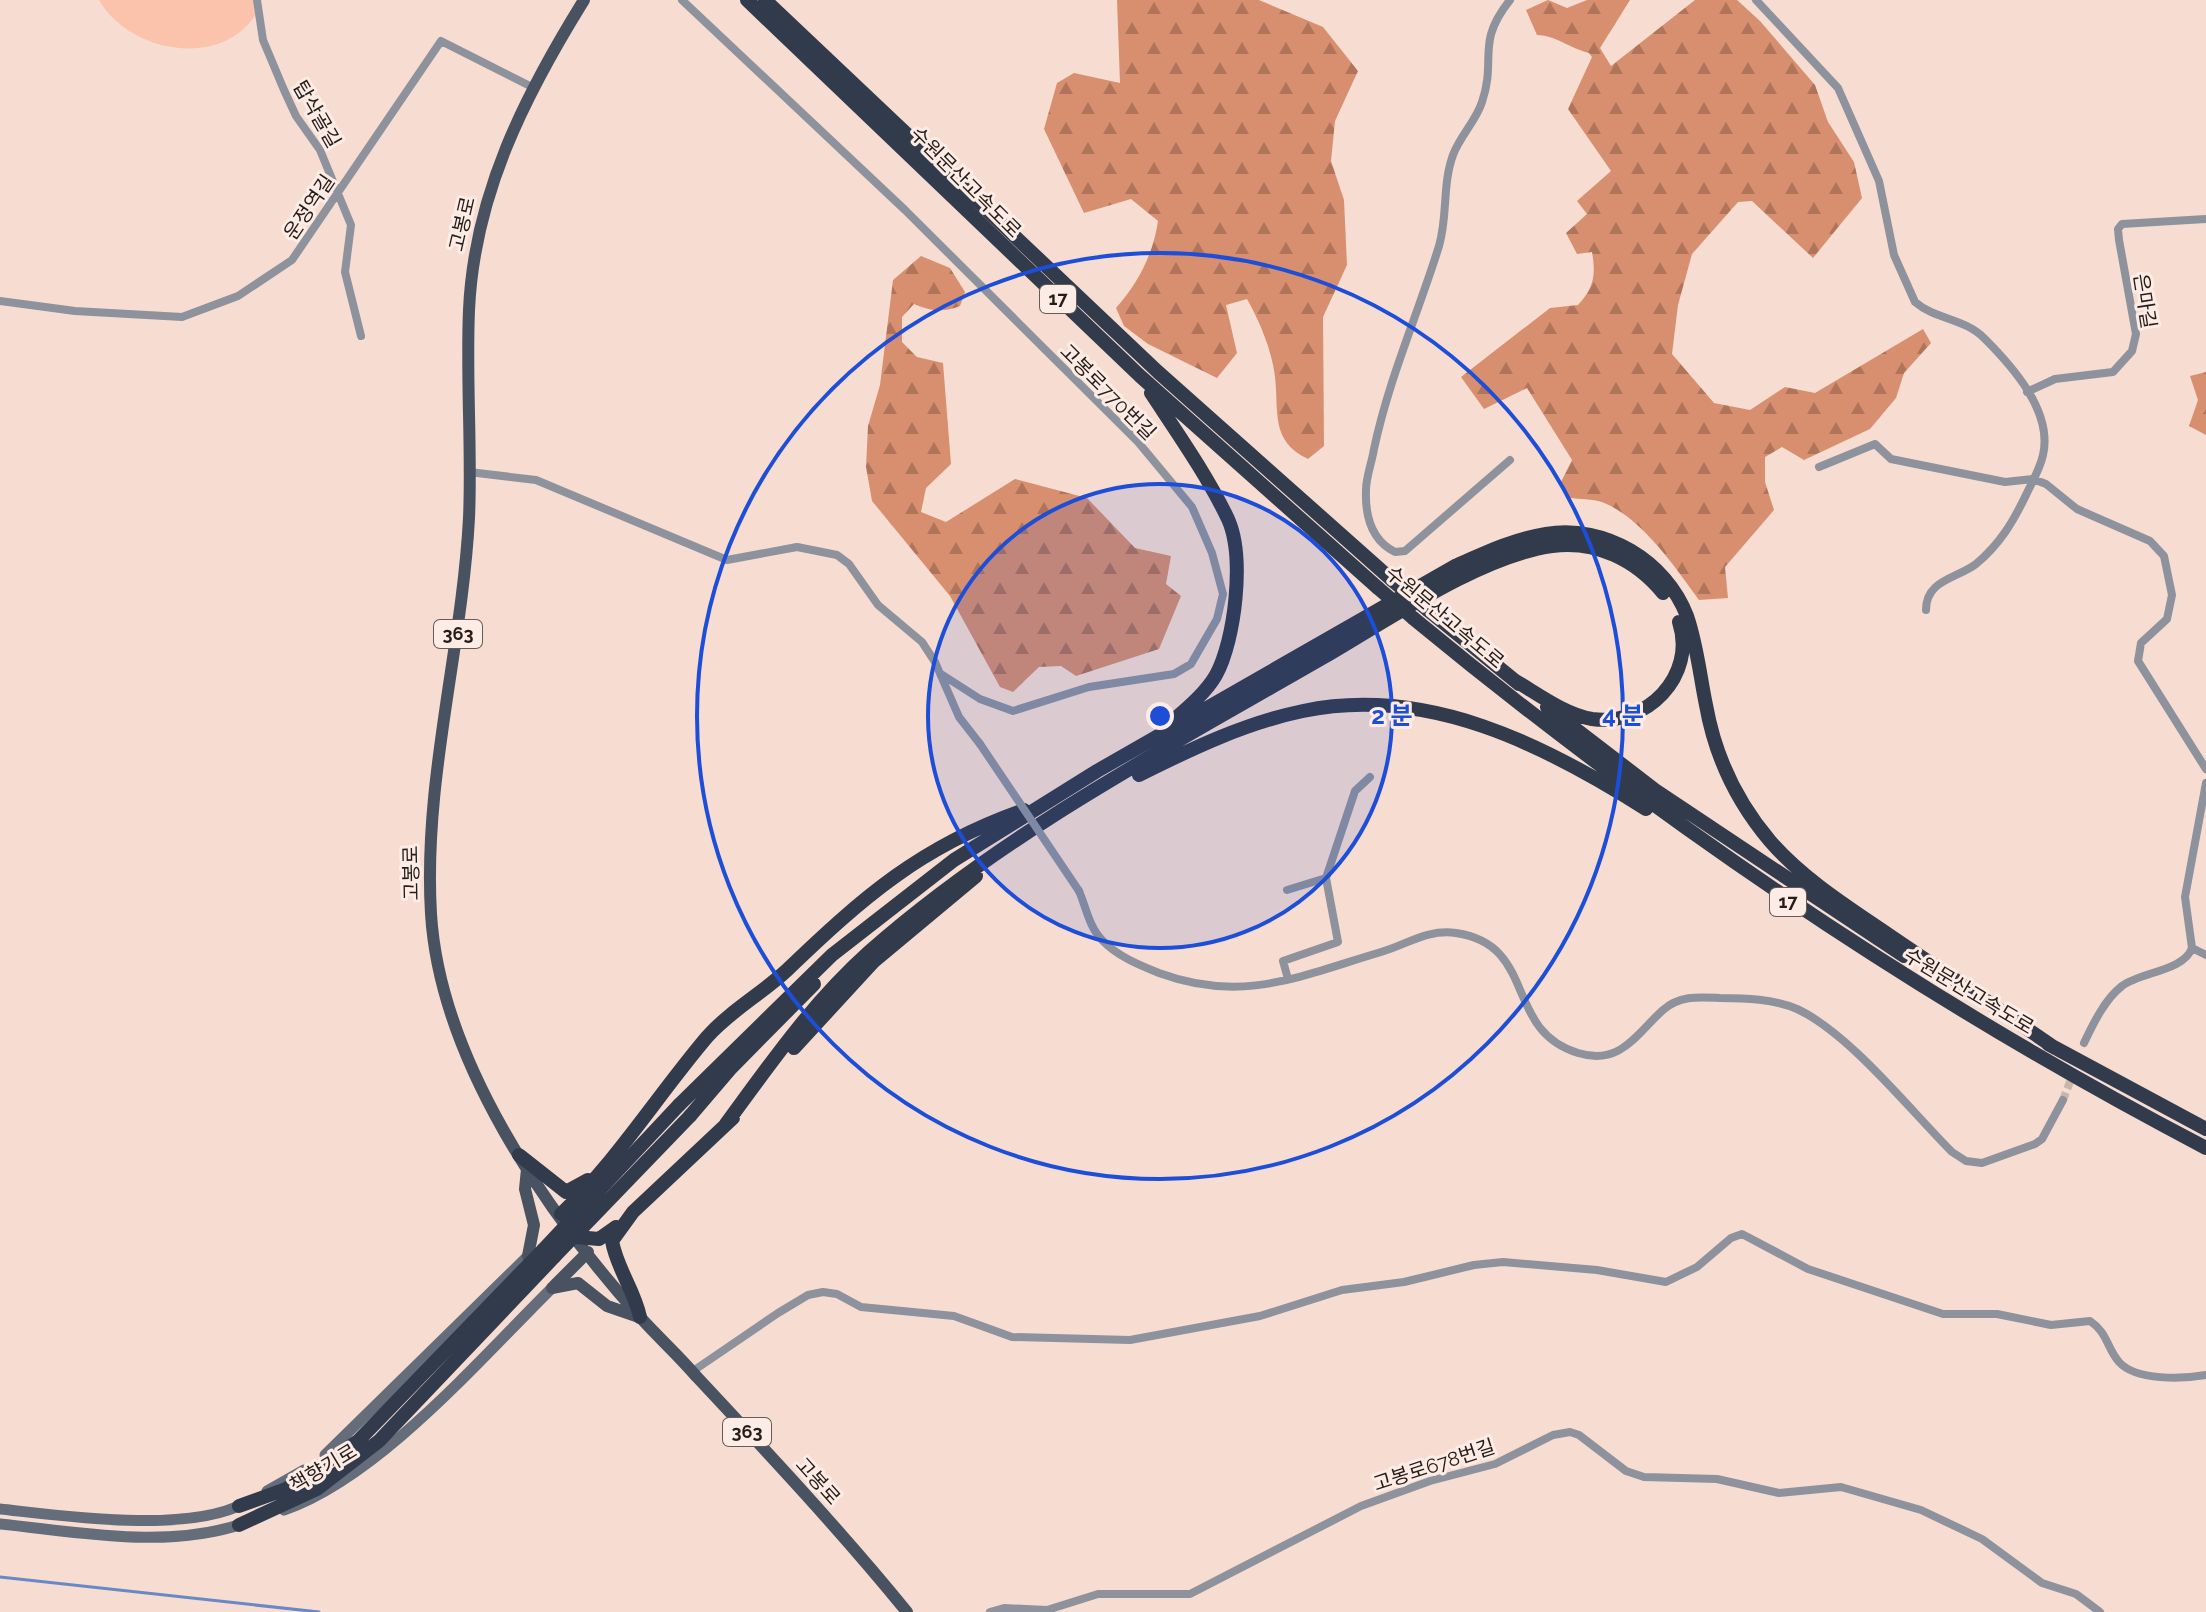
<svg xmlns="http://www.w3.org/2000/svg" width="2206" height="1612" font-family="Raleway,'Noto Sans KR',sans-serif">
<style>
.grass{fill:#fbc3ab}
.forest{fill:url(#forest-firs)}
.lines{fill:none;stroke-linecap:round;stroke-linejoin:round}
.stream{stroke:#6888c6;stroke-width:3}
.street-tunnel{stroke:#ccb6ac;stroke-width:8;stroke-dasharray:8 4;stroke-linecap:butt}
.street{stroke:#8d929c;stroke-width:8}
.secondary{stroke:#656c7a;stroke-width:11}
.primary{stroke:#495261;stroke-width:12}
.highway{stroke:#323b4c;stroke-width:14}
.street-bridge{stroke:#8d929c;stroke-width:8}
.highway-bridge{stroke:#323b4c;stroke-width:14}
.ring{fill:none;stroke:#1d4ed8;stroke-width:4}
.labels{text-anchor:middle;stroke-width:6;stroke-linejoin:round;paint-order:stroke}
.shield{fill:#fcece5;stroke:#665b56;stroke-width:2}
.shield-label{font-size:18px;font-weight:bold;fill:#261d19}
.street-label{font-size:20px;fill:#261d19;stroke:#fcece5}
.centre{fill:#1d4ed8;stroke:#fcece5;stroke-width:4}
.ring-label{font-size:24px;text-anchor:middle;font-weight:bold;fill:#1d4ed8;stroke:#fcece5;stroke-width:6;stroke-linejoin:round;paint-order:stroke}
</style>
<defs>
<pattern id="forest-firs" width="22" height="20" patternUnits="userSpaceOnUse" patternTransform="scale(2)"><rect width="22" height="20" fill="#d88f6f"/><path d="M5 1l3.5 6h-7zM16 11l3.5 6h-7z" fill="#af745a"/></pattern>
</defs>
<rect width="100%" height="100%" fill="#f6dcd1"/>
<path class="grass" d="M99 0H254L258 11C224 70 130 54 99 0Z"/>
<path class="forest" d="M1117 0H1259L1323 27 1358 71 1335 121 1331 161 1344 200 1347 265 1323 317 1324 446 1308 459C1270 441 1279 412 1275 377 1272 351 1260 322 1247 299L1226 305 1237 353 1217 378 1148 344 1124 326 1116 308C1138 283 1153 255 1158 221L1131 199 1084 213 1044 129 1057 83 1074 73 1120 83Z
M1548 0 1567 8 1587 0H1630L1600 48 1611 66 1695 0H1737L1760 21 1815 85 1828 122 1854 162 1862 198 1813 258 1752 201 1738 202 1692 254 1678 305 1672 354 1714 403 1750 410 1785 387 1815 393 1923 329 1931 343 1904 373 1896 398 1870 429 1804 460 1782 447 1765 457V482L1774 510 1725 567 1728 598 1699 600C1675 567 1641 517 1602 502 1592 499 1580 499 1570 498L1560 484 1572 460 1527 388 1484 409 1461 377 1550 308 1578 305C1594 288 1596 275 1592 252L1577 254 1566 233 1587 214 1577 201 1611 171 1568 109 1592 57 1589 53C1569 48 1557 36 1537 35L1526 10Z
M921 256 950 268 965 292 960 306C943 313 931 311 914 304L902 317V342L917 357 943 363 951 464 926 488 921 512 946 522 1015 479 1087 498 1135 548 1171 556 1166 584 1181 596 1159 649 1076 676 1061 666 1039 667 1013 692 1000 687 950 596 872 501 866 467 868 426 880 385 893 280Z
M2206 372V435L2189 426 2198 400 2190 376Z"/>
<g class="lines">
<path class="stream" d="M0 1577 319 1612"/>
<path class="street-tunnel" d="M2063 1100 2073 1074"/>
<path class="street" d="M257 0 263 40 284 90 296 116 320 150 351 225 345 272 361 336
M682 0 905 210 1138 442 1192 507 1212 553 1223 594 1217 619 1191 664 1174 674 1089 687 1013 711 980 699 941 674
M1756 0 1838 88 1879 181 1894 255 1915 302C1936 320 1965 318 1985 339 2013 367 2053 412 2043 455 2040 469 2032 482 2026 495 2013 522 2000 544 1976 564 1956 579 1926 580 1926 610
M0 301 75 311 182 317 238 296 292 260 441 41 532 87
M2027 392 2055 379 2113 372 2132 351 2136 334 2119 240 2118 229 2122 224 2206 219
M1510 460 1405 551 1395 552C1371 540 1365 516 1366 490 1366 477 1372 462 1374 449 1389 378 1418 314 1439 246 1448 216 1442 185 1453 155 1460 136 1476 121 1482 102 1497 58 1475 44 1510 0
M1819 467 1875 444 1891 459 2005 482 2033 479 2046 484 2077 509 2150 541 2164 556 2172 595 2167 619 2141 643 2138 661 2206 769
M469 472 536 480 727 560 797 547 837 555 849 564 878 605 922 642 935 662 959 717 980 744
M2206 783 2185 897 2192 948 2206 955
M1287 890 1326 878
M1079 891C1086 907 1089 927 1102 940 1117 956 1139 965 1159 973 1243 1004 1300 976 1381 952 1408 944 1427 929 1456 933 1538 945 1503 1030 1578 1053 1621 1066 1636 1034 1663 1010 1680 995 1699 997 1720 998 1745 998 1774 999 1797 1009 1849 1033 1910 1110 1952 1152L1966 1161 1982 1163 2035 1144 2042 1139 2063 1100
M1288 979 1283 961 1338 942 1326 878 1355 791 1370 777
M2084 1043C2093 1024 2105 999 2122 986 2140 972 2184 971 2192 948
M693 1371 778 1313 808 1295 823 1292 837 1294 861 1307 954 1316 1012 1337 1130 1340 1260 1316 1342 1290 1404 1282 1474 1265 1503 1262 1597 1270 1666 1282 1697 1267 1731 1238 1742 1234 1808 1269 1943 1314H1997L2051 1325 2090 1321C2107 1332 2107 1348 2119 1362 2136 1381 2183 1379 2206 1375
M990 1612 1004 1608 1047 1610 1098 1594H1190L1361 1506 1430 1481 1495 1464 1553 1435 1570 1432 1579 1435 1626 1471 1644 1477 1717 1479 1779 1493 1841 1487 1921 1510 1982 1539 2042 1583 2076 1594 2100 1612"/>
<path class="secondary" d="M325 1455 528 1256
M267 1491 304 1470
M0 1509C64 1516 187 1534 245 1503
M284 1510C378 1478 481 1358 552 1288
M0 1524C80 1532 167 1550 245 1523"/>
<path class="primary" d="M584 0C525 95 474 195 469 310 466 379 472 449 469 518 462 650 423 781 431 914 440 1059 546 1212 640 1317 658 1337 678 1355 696 1376 768 1453 841 1531 907 1612
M527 1169 525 1189 534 1225 528 1256
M554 1286 588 1252
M552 1288 578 1283 607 1306 639 1317"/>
<path class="highway" d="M747 0 1140 376 1378 588
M765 0 1158 372 1392 580
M1151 393C1178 434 1207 475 1228 519 1245 557 1235 640 1216 675 1205 694 1185 710 1169 724
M1428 610 1519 684
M1413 618C1659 821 1923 1000 2206 1148
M1514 680C1538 694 1564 714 1592 719 1646 727 1697 676 1679 622
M1547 707 1655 790 1904 956
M1139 775C1191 749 1245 723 1303 711 1427 685 1545 745 1646 809
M2048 1044 2206 1129
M794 1048 874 961 976 876
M679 1105 832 955 954 860 1097 771 1455 566C1485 553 1514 539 1546 534 1605 524 1666 561 1687 616 1697 645 1700 676 1706 705 1715 756 1737 802 1770 841 1803 879 1848 907 1889 935 1944 972 2000 1010 2055 1048
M690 1116 731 1068 814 984
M726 1124C770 1064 813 1002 869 952 1005 832 1168 747 1324 657 1388 620 1480 556 1552 546 1596 540 1636 560 1663 593
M519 1155 566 1192 588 1180
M561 1214C617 1161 657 1096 707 1037 730 1011 761 994 786 971 863 897 921 846 1024 810
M576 1237 599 1239 616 1227
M640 1317C634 1289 617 1269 612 1241L633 1212 733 1118
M239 1506 286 1489 358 1441 543 1250
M239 1525 317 1489 379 1441 554 1257"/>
<path class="street-bridge" d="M980 744 1079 891"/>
<path class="highway-bridge" d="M1392 580 1428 610
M1378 588 1413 618
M543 1250 679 1105
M554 1257 690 1116"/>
</g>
<circle cx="1160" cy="716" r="232" fill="#1d4ed8" fill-opacity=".12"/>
<g class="ring">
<circle cx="1160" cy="716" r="232"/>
<circle cx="1160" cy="716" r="463"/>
</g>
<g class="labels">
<g class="shield">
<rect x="1040" y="285" width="36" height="28" rx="6"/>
<rect x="434" y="620" width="48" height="28" rx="6"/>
<rect x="1770" y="888" width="36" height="28" rx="6"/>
<rect x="723" y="1418" width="48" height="28" rx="6"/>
</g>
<g class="shield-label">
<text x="1058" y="305">17</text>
<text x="458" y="640">363</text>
<text x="1788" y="908">17</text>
<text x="747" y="1438">363</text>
</g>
<g class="street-label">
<text transform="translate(317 114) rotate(60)" y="7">탑삭골길</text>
<text transform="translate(966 182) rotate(45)" y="7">수원문산고속도로</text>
<text transform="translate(309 207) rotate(-56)" y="7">운정역길</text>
<text transform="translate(462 224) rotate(-77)" y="7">고봉로</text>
<text transform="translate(2145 301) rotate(81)" y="7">은마길</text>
<text transform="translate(1108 392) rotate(45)" y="7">고봉로770번길</text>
<text transform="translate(1445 617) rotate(40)" y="7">수원문산고속도로</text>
<text transform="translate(411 873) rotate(-91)" y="7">고봉로</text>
<text transform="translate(1969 991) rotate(31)" y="7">수원문산고속도로</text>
<text transform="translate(1434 1465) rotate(-18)" y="7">고봉로678번길</text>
<text transform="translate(323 1468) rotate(-31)" y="7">책향기로</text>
<text transform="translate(818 1481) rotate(48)" y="7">고봉로</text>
</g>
</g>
<circle cx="1160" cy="716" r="12" class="centre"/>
<g class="ring-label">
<text x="1392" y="724">2 분</text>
<text x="1623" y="724">4 분</text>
</g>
</svg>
